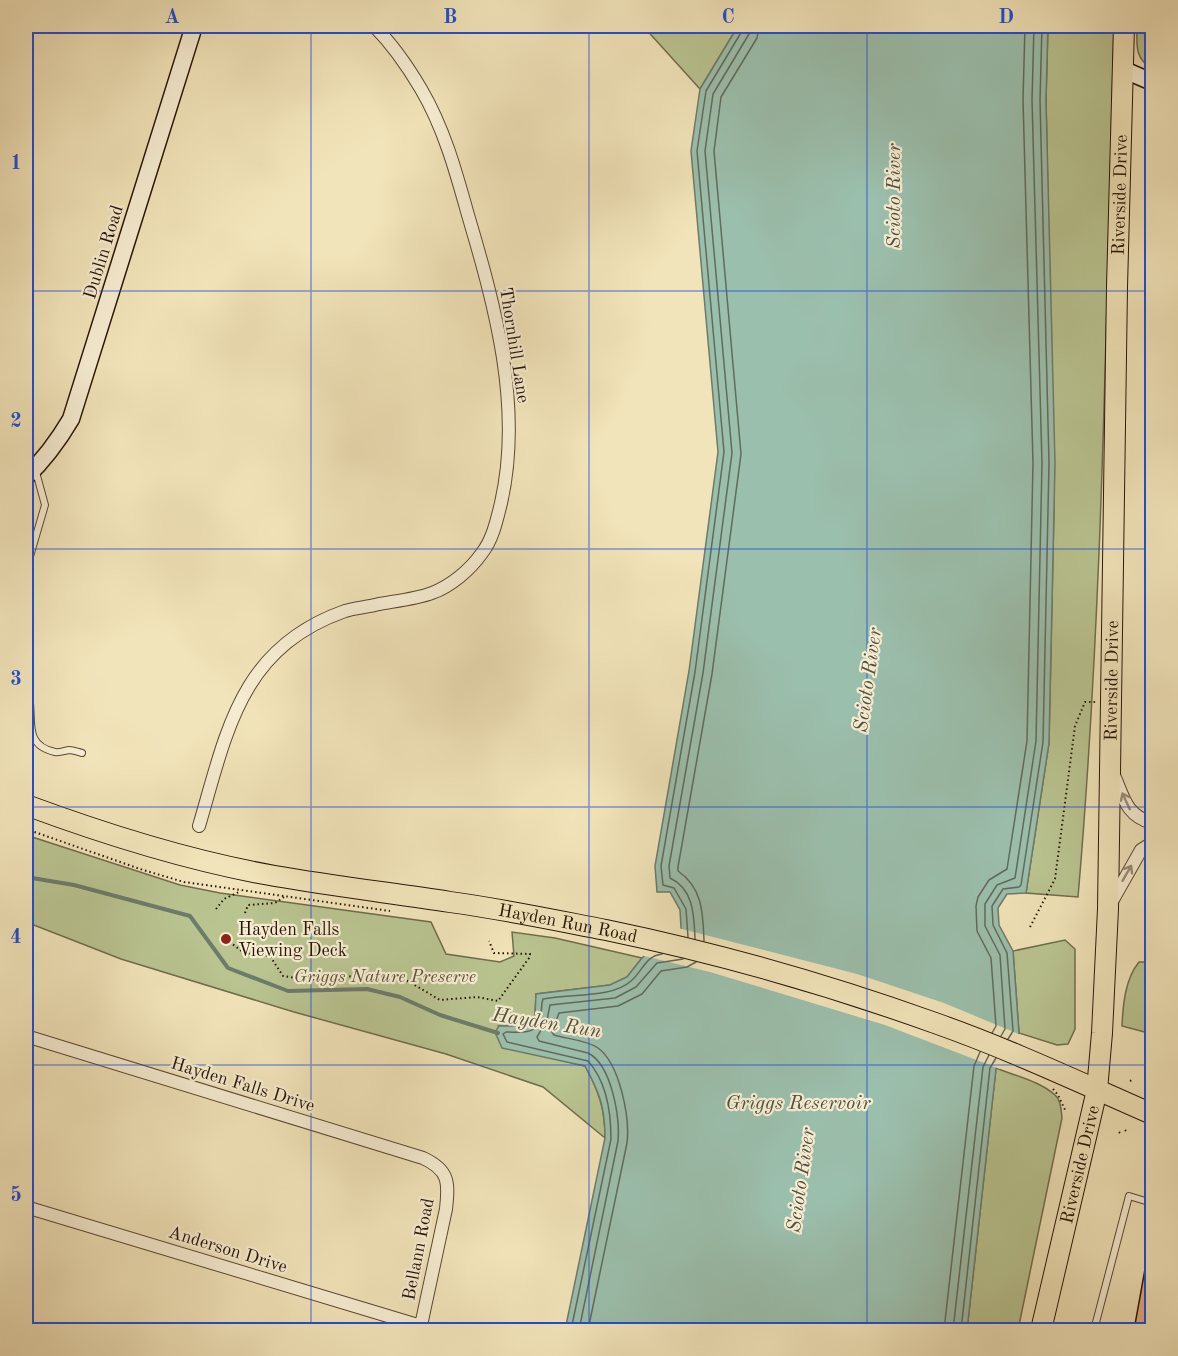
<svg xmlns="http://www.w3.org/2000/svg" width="1178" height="1356" font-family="'Old Standard TT',serif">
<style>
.green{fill:#b9c491;stroke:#706c4c;stroke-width:1.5}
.water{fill:#9bbfad;stroke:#6d7b6a;stroke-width:1.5}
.pier{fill:#f2e4ba}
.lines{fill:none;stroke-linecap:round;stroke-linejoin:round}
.shore{stroke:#626a5a;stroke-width:1.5}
.stream{stroke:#6d7b6a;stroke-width:4}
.building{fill:#e6b083;stroke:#281406;stroke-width:1.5}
.lane-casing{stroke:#5a4833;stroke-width:8}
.street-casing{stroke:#5a4833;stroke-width:14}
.secondary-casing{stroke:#281406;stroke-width:19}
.primary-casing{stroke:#281406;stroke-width:22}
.path{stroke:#281406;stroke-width:2;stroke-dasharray:1.5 3;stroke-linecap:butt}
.lane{stroke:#f7edd2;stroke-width:6}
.street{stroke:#f7edd2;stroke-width:12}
.secondary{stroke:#f7edd2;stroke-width:16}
.primary{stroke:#f2e4ba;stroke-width:20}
.oneway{stroke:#9a8b76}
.grid{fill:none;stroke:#1d4ed8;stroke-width:1.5;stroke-opacity:0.55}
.poi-dot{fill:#8f2418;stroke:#f7edd2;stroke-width:2}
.labels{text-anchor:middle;stroke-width:4.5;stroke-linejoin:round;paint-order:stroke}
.street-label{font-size:18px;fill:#281406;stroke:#f7edd2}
.poi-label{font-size:18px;fill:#281406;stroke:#f7edd2;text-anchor:start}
.park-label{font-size:18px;font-style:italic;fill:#5b5237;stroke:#f7edd2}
.water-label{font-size:20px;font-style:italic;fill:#505040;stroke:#f7edd2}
.neatline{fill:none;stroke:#1d4ed8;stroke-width:2}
.grid-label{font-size:20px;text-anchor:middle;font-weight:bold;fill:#1d4ed8}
</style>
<rect width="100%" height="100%" fill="#f2e4ba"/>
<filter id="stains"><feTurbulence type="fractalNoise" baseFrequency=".00333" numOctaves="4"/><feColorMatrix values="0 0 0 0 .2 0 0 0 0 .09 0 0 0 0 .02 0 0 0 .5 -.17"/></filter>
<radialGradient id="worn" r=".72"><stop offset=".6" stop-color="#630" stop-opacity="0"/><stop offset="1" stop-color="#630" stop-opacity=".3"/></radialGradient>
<path class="green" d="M643 26H738L700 89Z
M1048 26H1114C1106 316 1103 607 1078 897L1026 893 1049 743 1054 509 1046 100Z
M1137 26H1152V68C1134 59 1137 43 1137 26Z
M26 835 180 885 220 893 431 922 446 954 500 962 514 956 512 932 555 938 642 958 627 977 610 985 536 994 535 1015 530 1026H499L544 1056 585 1066C599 1092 605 1109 605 1138L543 1087 446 1054 294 1012 121 959 26 922Z
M1065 940 1075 949V1029L1068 1044 1057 1045 1019 1033 1013 951Z
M1139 962H1152V1034L1122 1026C1123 1005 1125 979 1139 962Z
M996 1068C1015 1076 1040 1081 1055 1095 1061 1100 1061 1110 1062 1118L1018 1330H967Z"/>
<path class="water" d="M738 26H1048L1046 100 1055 463 1049 743 1026 893 1007 894 998 908 999 925 1013 951 1019 1033 996 1069 967 1330H565L605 1138C605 1108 600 1093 585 1066L502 1048 495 1032 499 1026H530L535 1015 536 994 610 985 627 977 642 958 651 949 682 945 680 910 670 892H657L655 866 689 671 718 452 691 151 700 89Z"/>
<path class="pier" d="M678 928 857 974 944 1003 1021 1035 1000 1069 885 1025 710 972 640 955 650 947 679 943Z"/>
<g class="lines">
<path class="shore" d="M688 937 686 909 674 888 663 885 661 866 695 672 724 452 697 151 706 91 742 31 743 26
M695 939C694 916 694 889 670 878L669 866 703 673 732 453 705 151 713 94 749 34 750 26
M704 941C703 914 703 888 678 871V867L712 674 741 454 714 151 721 97 757 38 759 26
M992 1033 996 1026 991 958 977 931 976 906 978 897 989 880 1007 869 1027 741 1033 463 1023 100 1025 26
M1001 1036 1005 1029 1000 955 985 926V904L997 885 1015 878 1036 741 1042 463 1032 100 1034 26
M1008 1039 1013 1031 1007 953 993 925 992 906 1003 889 1019 887 1021 885 1043 742 1049 463 1040 100 1042 26
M571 1330 611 1139C611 1112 607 1082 588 1061L507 1042 503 1034 506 1032C523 1032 538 1036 541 1014 542 1008 541 1004 543 999 569 993 611 999 631 981 643 971 645 956 662 954
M579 1330 618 1141C620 1118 612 1065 588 1053L539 1041 537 1037 547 1020 550 1005 615 998 636 987 657 963 683 959
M588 1330 627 1143C630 1118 620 1064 598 1048 587 1040 567 1039 554 1035L552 1032 559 1013 618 1006 642 994 661 971 687 967 696 962
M944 1330 974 1066 980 1052
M953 1330 983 1067 989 1055
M961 1330 990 1068 996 1058"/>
<path class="stream" d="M26 877 74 885 190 916 228 968 288 991 367 989 400 997 440 1015 498 1033"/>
</g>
<path class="building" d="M1151 1236 1152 1237V1330H1134Z"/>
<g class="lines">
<g class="lane-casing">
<path id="lane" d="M26 570 45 505 36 472
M26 686C38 712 18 744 55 752 60 753 63 751 69 750 73 750 78 752 82 753
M1094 1330 1129 1196 1152 1203"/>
</g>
<g class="street-casing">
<path id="street" d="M1113 773C1124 797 1125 815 1152 823
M199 826C227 731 240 648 345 611 355 608 368 607 379 604 396 601 416 599 432 593 451 586 470 570 482 553 493 539 497 519 501 503 523 407 495 306 468 215 456 172 444 128 421 89 408 67 392 44 374 26
M1111 903 1141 850 1152 843
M26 1036 423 1158C449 1170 449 1182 446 1209L420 1330
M26 1207 421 1326"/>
</g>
<g class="secondary-casing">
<path id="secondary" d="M1122 69 1152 82
M26 477C44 460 58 441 71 419L194 26"/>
</g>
<g class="primary-casing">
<g id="primary">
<path id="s1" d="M26 805C107 835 189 861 275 876 333 886 391 893 450 902 502 909 554 920 606 930 717 953 829 985 935 1023 1009 1049 1081 1083 1152 1114"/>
<path id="s2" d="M1041 1330 1097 1090 1102 1033 1108 909 1117 287 1124 26"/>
</g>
</g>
<path class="path" d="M26 829 143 870 184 882 390 911
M216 909 224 899 241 891
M245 913 248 905 275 903 284 897
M1030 927 1055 879 1075 726 1085 702H1097
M226 939 244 953 270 956 283 976 307 980 367 975 390 980H406L440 1000 477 997 498 1001 529 958 530 954 494 953 489 941
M1130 1081 1132 1080
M1053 1089 1058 1095 1066 1112
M1125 1130 1126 1131
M1119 1132 1120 1133"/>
<use href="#lane" class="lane"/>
<use href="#street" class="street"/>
<use href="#secondary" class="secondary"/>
<use href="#primary" class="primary"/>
</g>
<defs><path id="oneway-shaft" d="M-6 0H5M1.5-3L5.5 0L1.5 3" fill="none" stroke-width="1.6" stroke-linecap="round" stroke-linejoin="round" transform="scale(1.5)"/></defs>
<g class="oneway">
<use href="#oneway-shaft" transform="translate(1126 801) rotate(-115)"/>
<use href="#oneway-shaft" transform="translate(1127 873) rotate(-60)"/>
</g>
<path class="grid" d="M311 26V1330M589 26V1330M867 26V1330M26 291H1152M26 549H1152M26 807H1152M26 1065H1152"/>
<circle class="poi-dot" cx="226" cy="939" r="6"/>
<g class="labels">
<g class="street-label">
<text dy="6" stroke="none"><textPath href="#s2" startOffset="1142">Riverside Drive</textPath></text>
<text transform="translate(103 252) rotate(-73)" y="6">Dublin Road</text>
<text transform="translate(515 345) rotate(81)" y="6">Thornhill Lane</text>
<text dy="6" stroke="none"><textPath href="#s2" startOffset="656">Riverside Drive</textPath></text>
<text dy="6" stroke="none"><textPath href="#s1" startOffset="556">Hayden Run Road</textPath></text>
<text transform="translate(243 1084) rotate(17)" y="6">Hayden Falls Drive</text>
<text dy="6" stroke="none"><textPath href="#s2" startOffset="170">Riverside Drive</textPath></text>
<text transform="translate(228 1249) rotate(17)" y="6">Anderson Drive</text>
<text transform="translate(418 1249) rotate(-79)" y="6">Bellann Road</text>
</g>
<g class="poi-label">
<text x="238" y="935">Hayden Falls<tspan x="238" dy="21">Viewing Deck</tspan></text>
</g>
<g class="park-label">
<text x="385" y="982">Griggs Nature Preserve</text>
</g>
<g class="water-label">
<text transform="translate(893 196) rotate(-90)" y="7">Scioto River</text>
<text transform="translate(867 680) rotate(-82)" y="7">Scioto River</text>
<text transform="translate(547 1022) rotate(9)" y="7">Hayden Run</text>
<text x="798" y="1109">Griggs Reservoir</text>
<text transform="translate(800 1180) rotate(-82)" y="7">Scioto River</text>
</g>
</g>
<rect width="1178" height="1356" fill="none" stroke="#f2e4ba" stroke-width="66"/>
<rect x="33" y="33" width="1112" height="1290" class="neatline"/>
<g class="grid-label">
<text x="172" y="23">A</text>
<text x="450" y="23">B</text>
<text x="728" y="23">C</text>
<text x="1006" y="23">D</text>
<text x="16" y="169">1</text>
<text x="16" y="427">2</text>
<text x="16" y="685">3</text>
<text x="16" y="943">4</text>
<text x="16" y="1201">5</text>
</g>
<rect width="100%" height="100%" filter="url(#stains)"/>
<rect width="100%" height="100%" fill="url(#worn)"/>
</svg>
